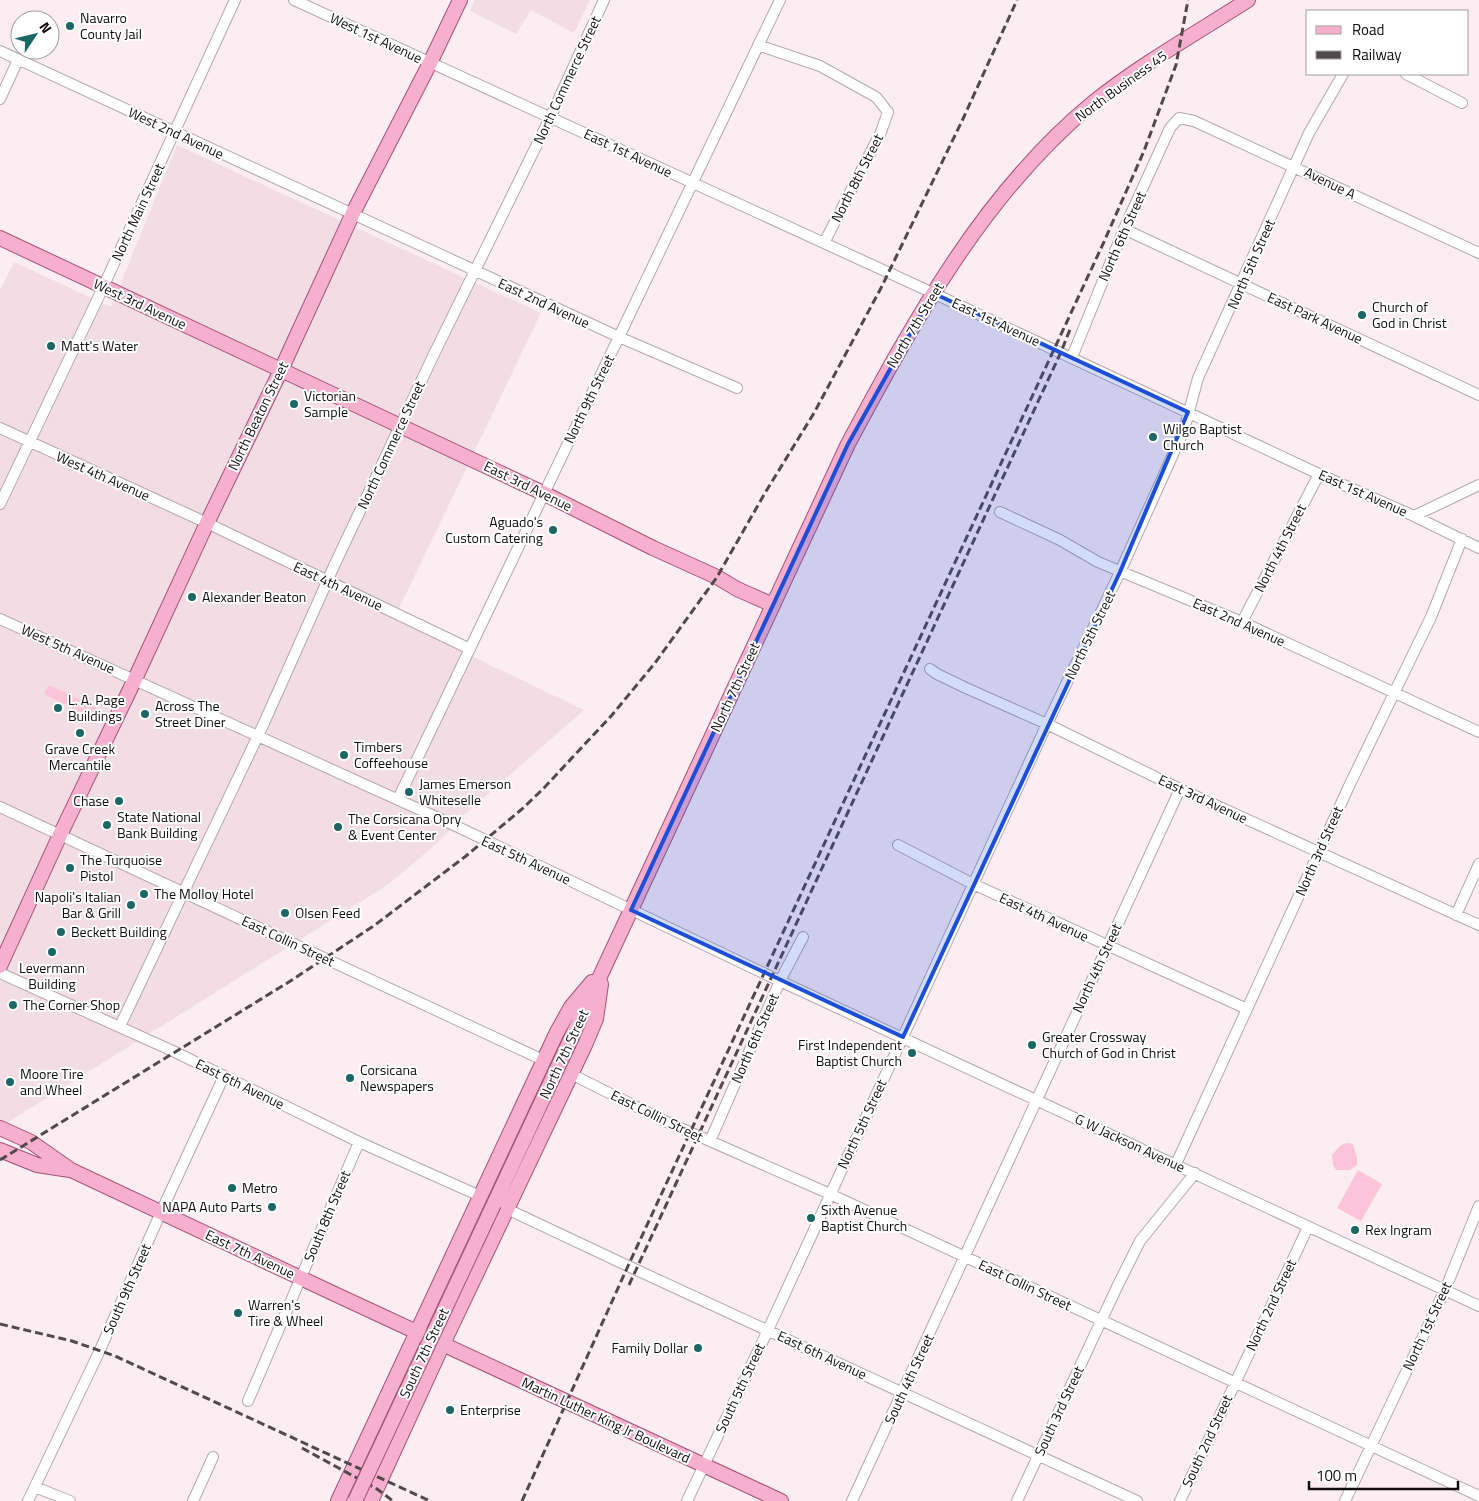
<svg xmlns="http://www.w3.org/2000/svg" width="1479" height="1501" font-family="'Titillium Web',sans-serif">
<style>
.built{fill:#f2dde5}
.green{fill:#fdc3d8}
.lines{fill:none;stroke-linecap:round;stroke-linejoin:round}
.minor-casing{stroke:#b4a6ab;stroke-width:12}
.major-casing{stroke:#a35376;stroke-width:16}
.minor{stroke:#fff;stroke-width:10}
.major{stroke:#f7afce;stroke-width:14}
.rail{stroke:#51494c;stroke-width:3;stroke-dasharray:8 4;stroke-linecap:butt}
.major-bridge-casing{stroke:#a35376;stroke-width:16;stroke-linecap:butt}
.major-bridge{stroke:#f7afce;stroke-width:14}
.marked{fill:#1d4ed8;fill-opacity:0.2;stroke:#1d4ed8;stroke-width:4;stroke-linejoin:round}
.poi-dot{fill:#1a6764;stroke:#fff;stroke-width:2}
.labels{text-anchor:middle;stroke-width:4;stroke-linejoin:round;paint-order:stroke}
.poi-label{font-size:14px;fill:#110c0e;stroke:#fff;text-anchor:start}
.street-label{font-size:14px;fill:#110c0e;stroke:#fff}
</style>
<rect width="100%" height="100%" fill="#fcedf2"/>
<path class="built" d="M475 0H590L574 33 531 10 516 34 470 11Z
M177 145 541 313 394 619 584 710 464 815 436 844 389 884 0 1127V290L14 262 111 307Z"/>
<path class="green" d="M49 685 96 707 91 717 44 694Z
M1346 1143 1353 1144 1357 1157V1165L1350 1170H1336L1333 1165 1332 1155 1340 1146Z
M1358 1170 1382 1184 1361 1221 1337 1208Z"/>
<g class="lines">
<g class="minor-casing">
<path id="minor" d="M294 0 933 293 1319 474 1414 516 1479 548
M758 45 820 66 876 97 888 112 881 132 824 243
M0 51 619 337 737 388
M1406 74 1462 103
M0 99 18 60
M1124 229 1479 395
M1072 357 1124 229 1170 128 1179 118 1194 121 1479 253
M0 428 207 523 470 649
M0 504 99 296 235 0
M1000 512 1060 540 1098 562 1242 622 1479 732
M1414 516 1479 485
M0 619 458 827 780 981 1479 1306
M1242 622 1319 474
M930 669 937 674 966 688 1047 724 1180 789 1479 925
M398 799 780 0
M0 807 543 1060
M898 845 973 884 1247 1009
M1456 915 1479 864
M0 973 175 1052 359 1142 480 1196
M120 1026 264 723 334 566 434 354 550 118 604 0
M571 1074 667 1122 830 1194 1479 1496
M710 1141 780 981 803 937
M1176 1164 1350 784 1431 617 1462 539
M507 1209 628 1266 1137 1501
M248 1401 359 1142
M35 1487 70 1501
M28 1501 100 1350 161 1212 224 1076
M193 1501 213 1457
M687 1501 768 1330 1047 724 1120 572 1184 430 1198 378 1309 133 1343 74
M852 1501C962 1264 1070 1026 1180 789
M1017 1501 1117 1287 1140 1241 1195 1173
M1180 1501 1308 1227
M1345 1501 1445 1290 1479 1206"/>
</g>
<g class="major-casing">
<path id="major" d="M0 238 543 493 653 548 717 577 737 589 773 605
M0 966 60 835 135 679 207 523 281 370 353 213 430 63 460 0
M0 1128 31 1142 71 1170 339 1296 781 1501
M0 1150 37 1165 70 1170
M494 1204 848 444C914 321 984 192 1094 102 1140 65 1198 32 1248 0
M338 1501 557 1032 571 1007 592 982
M371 1501 443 1344 585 1045 596 1019 601 984"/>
</g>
<use href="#minor" class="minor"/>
<use href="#major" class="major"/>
<path class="rail" d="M0 1160 292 980 375 925 466 856 522 809 543 789 612 715 655 663 717 577 765 493 814 413 881 288 962 121 1017 0
M629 1285 1061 352 1071 327
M0 1324 72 1341 115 1356 430 1501
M302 1448 377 1489 393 1501
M522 1501 628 1266 1103 244 1144 151 1176 65 1188 0"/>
<g class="major-bridge-casing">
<path id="major-bridge" d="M355 1501 494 1204"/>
</g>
<use href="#major-bridge" class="major-bridge"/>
</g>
<path class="marked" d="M933 293 1188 412 1120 572 903 1037 631 910 848 444Z"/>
<g class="poi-dot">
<circle cx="70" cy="26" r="5"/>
<circle cx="1362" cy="315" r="5"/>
<circle cx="51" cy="346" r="5"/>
<circle cx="294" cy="404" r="5"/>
<circle cx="1153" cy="437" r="5"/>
<circle cx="553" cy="530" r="5"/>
<circle cx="192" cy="597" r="5"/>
<circle cx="58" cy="708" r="5"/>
<circle cx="145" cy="714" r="5"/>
<circle cx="80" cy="733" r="5"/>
<circle cx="344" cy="755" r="5"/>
<circle cx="409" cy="792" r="5"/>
<circle cx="119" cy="801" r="5"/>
<circle cx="107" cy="825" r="5"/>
<circle cx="338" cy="827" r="5"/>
<circle cx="70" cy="868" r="5"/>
<circle cx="144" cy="894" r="5"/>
<circle cx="131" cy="905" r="5"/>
<circle cx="285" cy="913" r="5"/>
<circle cx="61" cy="932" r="5"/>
<circle cx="52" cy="952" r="5"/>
<circle cx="13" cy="1005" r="5"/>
<circle cx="1032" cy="1045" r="5"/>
<circle cx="912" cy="1053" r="5"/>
<circle cx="350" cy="1078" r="5"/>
<circle cx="10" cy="1082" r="5"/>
<circle cx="232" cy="1188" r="5"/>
<circle cx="272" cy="1207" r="5"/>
<circle cx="811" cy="1218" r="5"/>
<circle cx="1355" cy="1230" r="5"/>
<circle cx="238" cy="1313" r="5"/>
<circle cx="698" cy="1348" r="5"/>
<circle cx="450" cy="1410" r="5"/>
</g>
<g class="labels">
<g class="poi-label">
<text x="80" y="23">Navarro<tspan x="80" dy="16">County Jail</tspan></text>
<text x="1372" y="312">Church of<tspan x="1372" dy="16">God in Christ</tspan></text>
<text x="61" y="351">Matt's Water</text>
<text x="304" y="401">Victorian<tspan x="304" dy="16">Sample</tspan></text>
<text x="1163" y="434">Wilgo Baptist<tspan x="1163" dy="16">Church</tspan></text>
<text x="543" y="527" text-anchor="end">Aguado's<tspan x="543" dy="16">Custom Catering</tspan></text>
<text x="202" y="602">Alexander Beaton</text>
<text x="68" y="705">L. A. Page<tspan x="68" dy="16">Buildings</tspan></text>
<text x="155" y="711">Across The<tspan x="155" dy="16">Street Diner</tspan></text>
<text x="354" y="752">Timbers<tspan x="354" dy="16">Coffeehouse</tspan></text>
<text x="80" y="754" text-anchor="middle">Grave Creek<tspan x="80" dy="16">Mercantile</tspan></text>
<text x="419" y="789">James Emerson<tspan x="419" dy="16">Whiteselle</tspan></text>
<text x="109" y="806" text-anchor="end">Chase</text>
<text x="117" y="822">State National<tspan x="117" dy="16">Bank Building</tspan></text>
<text x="348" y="824">The Corsicana Opry<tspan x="348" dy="16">&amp; Event Center</tspan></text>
<text x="80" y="865">The Turquoise<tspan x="80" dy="16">Pistol</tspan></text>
<text x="154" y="899">The Molloy Hotel</text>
<text x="121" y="902" text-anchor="end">Napoli's Italian<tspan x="121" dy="16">Bar &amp; Grill</tspan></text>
<text x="295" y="918">Olsen Feed</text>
<text x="71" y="937">Beckett Building</text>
<text x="52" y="973" text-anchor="middle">Levermann<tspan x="52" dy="16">Building</tspan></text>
<text x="23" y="1010">The Corner Shop</text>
<text x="1042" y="1042">Greater Crossway<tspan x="1042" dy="16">Church of God in Christ</tspan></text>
<text x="902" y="1050" text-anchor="end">First Independent<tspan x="902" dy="16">Baptist Church</tspan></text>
<text x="360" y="1075">Corsicana<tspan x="360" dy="16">Newspapers</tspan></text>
<text x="20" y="1079">Moore Tire<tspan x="20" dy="16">and Wheel</tspan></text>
<text x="242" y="1193">Metro</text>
<text x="262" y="1212" text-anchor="end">NAPA Auto Parts</text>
<text x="821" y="1215">Sixth Avenue<tspan x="821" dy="16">Baptist Church</tspan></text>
<text x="1365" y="1235">Rex Ingram</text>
<text x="248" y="1310">Warren's<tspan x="248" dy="16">Tire &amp; Wheel</tspan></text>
<text x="688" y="1353" text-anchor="end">Family Dollar</text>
<text x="460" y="1415">Enterprise</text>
</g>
<g class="street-label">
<text transform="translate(376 38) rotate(25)" y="5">West 1st Avenue</text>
<text transform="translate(567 80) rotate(-65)" y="5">North Commerce Street</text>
<text transform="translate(1121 86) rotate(-36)" y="5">North Business 45</text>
<text transform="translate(176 133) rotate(25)" y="5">West 2nd Avenue</text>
<text transform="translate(628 153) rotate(25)" y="5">East 1st Avenue</text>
<text transform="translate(857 178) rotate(-63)" y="5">North 8th Street</text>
<text transform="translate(1330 183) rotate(26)" y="5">Avenue A</text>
<text transform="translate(138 212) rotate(-65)" y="5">North Main Street</text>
<text transform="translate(1122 236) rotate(-66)" y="5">North 6th Street</text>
<text transform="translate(1251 264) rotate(-66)" y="5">North 5th Street</text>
<text transform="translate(544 303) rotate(25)" y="5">East 2nd Avenue</text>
<text transform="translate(140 304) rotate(25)" y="5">West 3rd Avenue</text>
<text transform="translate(1315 318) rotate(25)" y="5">East Park Avenue</text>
<text transform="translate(996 322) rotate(25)" y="5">East 1st Avenue</text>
<text transform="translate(915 325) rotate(-59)" y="5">North 7th Street</text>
<text transform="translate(589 399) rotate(-64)" y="5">North 9th Street</text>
<text transform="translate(258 416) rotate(-64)" y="5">North Beaton Street</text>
<text transform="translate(391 445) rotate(-65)" y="5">North Commerce Street</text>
<text transform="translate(103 476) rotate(24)" y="5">West 4th Avenue</text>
<text transform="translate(528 486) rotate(26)" y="5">East 3rd Avenue</text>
<text transform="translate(1363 493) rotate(24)" y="5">East 1st Avenue</text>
<text transform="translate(1280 548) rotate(-63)" y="5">North 4th Street</text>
<text transform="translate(338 586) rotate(25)" y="5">East 4th Avenue</text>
<text transform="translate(1239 622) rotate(24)" y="5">East 2nd Avenue</text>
<text transform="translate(1090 635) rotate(-64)" y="5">North 5th Street</text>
<text transform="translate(68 649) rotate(24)" y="5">West 5th Avenue</text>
<text transform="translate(735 687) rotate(-65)" y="5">North 7th Street</text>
<text transform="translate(1203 799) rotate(25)" y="5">East 3rd Avenue</text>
<text transform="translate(1319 851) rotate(-66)" y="5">North 3rd Street</text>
<text transform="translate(526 860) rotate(25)" y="5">East 5th Avenue</text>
<text transform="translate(1044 917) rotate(25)" y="5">East 4th Avenue</text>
<text transform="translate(288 941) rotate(25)" y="5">East Collin Street</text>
<text transform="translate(1097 968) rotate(-65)" y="5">North 4th Street</text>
<text transform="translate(755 1038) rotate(-66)" y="5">North 6th Street</text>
<text transform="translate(564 1054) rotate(-65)" y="5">North 7th Street</text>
<text transform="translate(240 1084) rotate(26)" y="5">East 6th Avenue</text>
<text transform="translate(657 1116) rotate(26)" y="5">East Collin Street</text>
<text transform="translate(862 1124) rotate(-65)" y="5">North 5th Street</text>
<text transform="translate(1130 1143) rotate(25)" y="5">G W Jackson Avenue</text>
<text transform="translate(327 1216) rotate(-67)" y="5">South 8th Street</text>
<text transform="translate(250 1254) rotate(25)" y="5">East 7th Avenue</text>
<text transform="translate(1025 1285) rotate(25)" y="5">East Collin Street</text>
<text transform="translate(127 1289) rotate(-66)" y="5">South 9th Street</text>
<text transform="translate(1271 1305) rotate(-65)" y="5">North 2nd Street</text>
<text transform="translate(1427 1326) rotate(-65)" y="5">North 1st Street</text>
<text transform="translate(424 1353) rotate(-65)" y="5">South 7th Street</text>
<text transform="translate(822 1355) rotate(25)" y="5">East 6th Avenue</text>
<text transform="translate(909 1379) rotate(-65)" y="5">South 4th Street</text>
<text transform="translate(740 1388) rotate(-65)" y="5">South 5th Street</text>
<text transform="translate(1059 1411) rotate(-65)" y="5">South 3rd Street</text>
<text transform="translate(606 1420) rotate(25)" y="5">Martin Luther King Jr Boulevard</text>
<text transform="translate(1207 1441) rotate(-65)" y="5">South 2nd Street</text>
</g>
</g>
<rect x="1306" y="10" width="162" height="65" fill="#ffffff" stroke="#a09e9f"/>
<rect x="1316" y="26" width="25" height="8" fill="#f7afce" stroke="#a09e9f"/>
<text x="1352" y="35" font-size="15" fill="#110c0e">Road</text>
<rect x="1316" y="51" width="25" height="8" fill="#51494c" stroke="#a09e9f"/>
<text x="1352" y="60" font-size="15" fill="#110c0e">Railway</text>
<g transform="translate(35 35) rotate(55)"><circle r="24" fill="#ffffff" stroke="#a09e9f"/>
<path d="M0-4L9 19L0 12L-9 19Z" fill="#1a6764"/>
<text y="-8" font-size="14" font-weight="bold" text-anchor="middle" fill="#110c0e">N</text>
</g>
<path d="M1309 1481v8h149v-8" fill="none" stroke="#110c0e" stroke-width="2.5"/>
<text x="1316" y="1481" font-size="15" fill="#110c0e" stroke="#ffffff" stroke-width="4" paint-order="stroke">100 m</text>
</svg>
